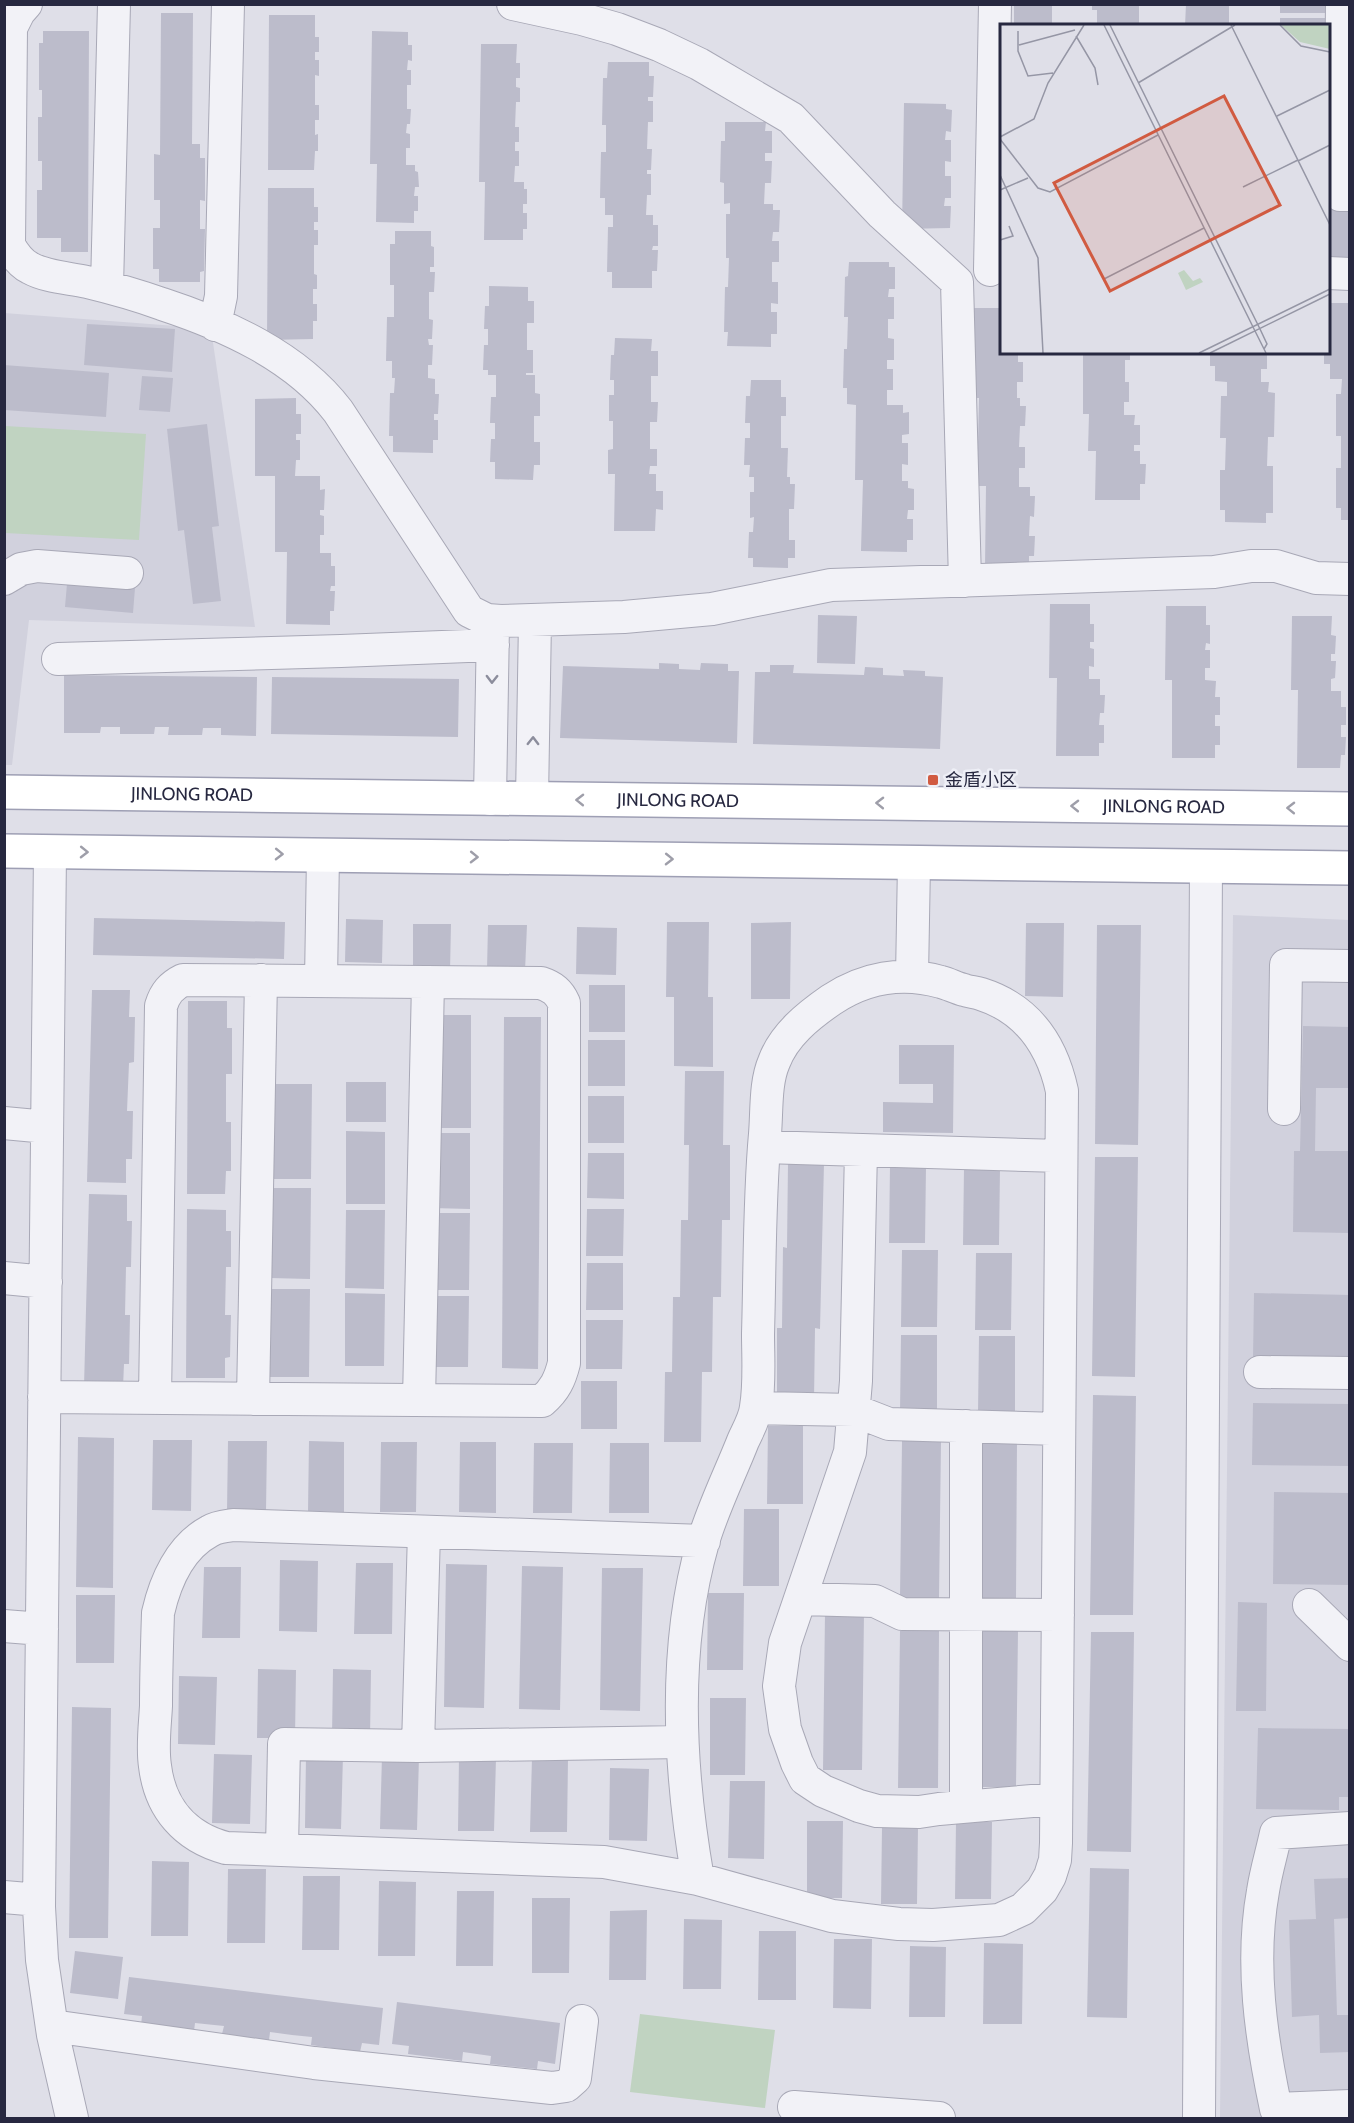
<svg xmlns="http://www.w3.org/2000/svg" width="1354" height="2123" font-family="Cabin,'Noto Sans SC',sans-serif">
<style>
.built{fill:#d1d1dd}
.green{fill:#c0d3c1}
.building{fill:#bcbccb}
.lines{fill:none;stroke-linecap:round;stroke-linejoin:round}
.minor-casing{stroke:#a8a8b6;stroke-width:34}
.major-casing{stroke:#9e9fb4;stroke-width:36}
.minor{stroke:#f2f2f7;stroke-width:32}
.major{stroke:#fff;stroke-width:33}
.oneway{stroke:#8c8d9c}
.oneway2{stroke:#9e9ea9}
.poi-dot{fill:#d15b41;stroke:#eeeff6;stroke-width:2}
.labels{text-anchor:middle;stroke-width:5;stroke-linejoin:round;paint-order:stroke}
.poi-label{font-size:18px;fill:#272840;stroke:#eeeff6;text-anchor:start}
.street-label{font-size:18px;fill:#272840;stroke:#eeeff6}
.inset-road{fill:none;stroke:#9596a5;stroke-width:1.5}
.view{fill:#d15b41;fill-opacity:0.15;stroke:#d15b41;stroke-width:3}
.inset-edge{fill:none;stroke:#272840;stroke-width:3}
</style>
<rect width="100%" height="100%" fill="#dfdfe8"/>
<path class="built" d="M4 313 176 326 212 336 255 627 29 620 12 765H4Z
M1233 915 1349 920V2118H1220Z"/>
<path class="green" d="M5 426 146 434 139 540 5 533Z
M640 2014 775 2030 765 2108 630 2092Z"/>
<path class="building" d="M1014 4H1052V26H1014Z
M1092 4H1139V26H1097V10H1092Z
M1186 4H1229V26H1185Z
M1280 4H1328V13H1280Z
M161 13H193L192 144H200V158H205V201L200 200V229H205L204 271 200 272V282H159V269H153V228H160V200H154V154L160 155Z
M269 15H315V37H319V52H315V60H319V76L315 75V105H319V120H315V135L318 134V151H315L314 170H268Z
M1280 18H1327V26H1280Z
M43 31H89L88 252H61V238H37V190H42V161H38V117H42V90H39V43H43Z
M372 31 408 32V45H412V61L408 60 407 70H411V85H407V109H411L410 124H407L406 133 410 134V148H406V165H415V171L418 172 419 187H415L414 196H418V211H414V223L376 222 377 164H370Z
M481 44H517L516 63H520V78H516V87L520 88V102H516L515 127H519V142H515V151H519V166H515L514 182H524V189H527V204H523V213H527V229H523V240H484L485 182H479Z
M608 62H649V76H654L653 97H648V101H653V122H648L647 149H652L651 170H647V174H651V195H647L646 215H653V225H658V246H653L652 250H658L657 271H652V288H612V272H607L608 227H613V215H605V198H600L601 152H606V125H602L603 78H607Z
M904 103 946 104V109L952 110 951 132 946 131 945 140H951V162L945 161V176H951V198H945L944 206H951L950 228 902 229Z
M725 122H766L765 131H772V153H765V161H772L771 183H765L764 204H773V210H780L779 232H773L772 241H779V262H772V282H778V304L771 303V312H777V334H771V347L727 346 728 332H724L725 287H728L729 258H726V214H730V203L724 204V183L720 182 721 141H725Z
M268 188H314V207H318V222H314V230H318V245H314V274L317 275V289H313V304H317V321H313V339L267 340Z
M1329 206H1350V258H1329Z
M395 231H431V246L434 247V267H430V272H435L434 292H429V319L433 320 432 339H428L429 345H433L432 365H428V378L435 379V394H439L438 414H434V420H438V440H433V453L393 452V436H389L390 393H394L395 378H392V361H386L387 317H394V285H390V244H395Z
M849 262H889V267H895V289H889L888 297H894V319H888V338L894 339V360H887V369H893V390H887V405H903V413L909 412V434L902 435V443H908V465L902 464V481H908V488L914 489V510H908L907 519H913V540H907V552L861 551 863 480H855L856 405 847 404V388H843L844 349H847L848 317H844L845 277 848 276Z
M489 286 528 287V301H534V323H527V350H533V373H526V375H535V393L540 394V416H534V442H540V465H534L533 480 495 479V462H490L491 439H495V423H490L491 397H496V375H488V370H483L484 345H488V329H484L485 306H489Z
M1330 303H1350V520H1341V508H1336V468H1341V436H1336V394H1341L1342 379H1330V364H1324V352H1329Z
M974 308H1002V352H1018V362H1023V382H1017V398H1020V406H1026L1025 426H1020L1019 447H1025V468H1019V487H1030V496H1035L1034 517 1030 516 1029 536H1035L1034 556H1029V568H985L986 486H977L979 398H973Z
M87 324 175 329 172 372 84 365Z
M615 338 652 339 651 351H658V376H651V402H658L657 422H650V449H657V466H650L649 474H656V491H663V510L656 509 655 531H614L615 474H608V450L613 449V421H609V395H614V380H610L611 355H614Z
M1083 352H1130V360H1125V382H1129V402H1124V415H1135L1134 425H1140V445H1134V451H1140V464H1146L1145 484H1140V500H1095L1096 451H1088L1089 414H1083Z
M1210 352H1267V369H1261V382H1269L1268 392 1275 393 1274 437H1268L1267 466H1273V513H1266V523L1225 522V510H1220V470H1225L1226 438H1220L1221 396H1227V382L1215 381V366H1210Z
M4 365 109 373 106 417 4 410Z
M142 376 173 378 170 412 139 410Z
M751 380H781V397H786V416H781V448H788L787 477H790V484H795L794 509H789V540H795V558H788V568L753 567V558H748L749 532H753L754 517 750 518V492H754V477H749L750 465H744L745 438H750V423H745L746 396H750Z
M296 398V414H301V434H296V440H300V460H296L295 476H320V490L325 489 324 510H320V515L324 516V535H320V553H331V566H335V586H331L330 591H335L334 611H330V625L286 624 287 552H275V476H255V399Z
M207 424 219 526 212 527 221 601 193 604 184 530 178 531 167 429Z
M68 572 78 584 135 588 133 613 65 607Z
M1050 604H1090V624H1094V642H1090V648L1094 649V667L1089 666V679H1100V695H1105L1104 713H1100L1099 725H1104V743H1099V756H1056L1057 678H1049Z
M1166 606H1206V625H1210V644L1206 643 1205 650H1210V668H1205V680L1216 681 1215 697H1220V715H1215V726H1220V745H1215V758H1172V680H1165Z
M818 615 857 616 855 664 817 663Z
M1292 616H1332L1331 635 1336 636 1335 654H1331V661H1336L1335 678 1331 679V691H1341V707H1346V725H1341V737H1346L1345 755H1341L1340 768H1297L1298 690H1291Z
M659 663 679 664V669L700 670 701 663 728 664V671H739L737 743 560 738 563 666 659 669Z
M770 665H794L793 673 864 675 865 667 883 668V675L904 676 903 670 925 671V676L943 677 940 749 753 744 755 672H770Z
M64 675 257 677 256 736 221 735V728H203L202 735H168L169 727H155L154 734H120V727H101L100 733H64Z
M272 677 459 679 458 737 271 734Z
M94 918 285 922 284 959 93 955Z
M346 919 383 920 382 963 345 962Z
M667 922H709L708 997H713V1067L674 1066V997H666Z
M791 922 790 999H751V923Z
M1026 923H1064L1063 997 1025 996Z
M413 924H451L450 971 413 970Z
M488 925H527L525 971 487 970Z
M1097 925H1141L1138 1145 1095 1144Z
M577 927 617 928 616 975 576 974Z
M589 985H625V1032H589Z
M92 990H130L129 1017H135L134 1062 129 1063 127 1111H133L132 1159H126V1183L87 1182Z
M188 1001H227V1028H232V1074H226V1122H231V1171H226L225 1194H187Z
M433 1015H471V1128H433Z
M504 1017H541L538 1369 502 1368Z
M1303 1026 1350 1027V1088H1316L1315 1151H1350V1233L1293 1232 1294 1151H1300Z
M588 1040H625V1086H588Z
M899 1045H954L953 1133 883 1132V1102L933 1103V1084H899Z
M685 1071H724L723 1145H730V1220H722L721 1297H713L712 1372H702L701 1442H664L665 1372H672L673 1297H680L681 1220H688L689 1145H684Z
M346 1082H386V1122H346Z
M272 1084H312L311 1179H271Z
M588 1096H624V1143H588Z
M346 1131 385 1132V1204H346Z
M433 1133H470V1209L432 1208Z
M588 1153H624V1199L587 1198Z
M1095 1157H1138L1135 1377 1092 1376Z
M788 1163H824L820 1329 815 1328 814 1401 777 1400V1328H782L783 1247 787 1248Z
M890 1166H926L925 1243H889Z
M964 1168H1000L999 1245H963Z
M271 1188H311L310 1279 270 1278Z
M89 1194 127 1195V1221H132L131 1267H126L125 1315H130L129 1364H124L123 1387H84Z
M187 1209 226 1210V1231H231V1267H226L225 1315H231L230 1357 225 1358V1378H186Z
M587 1209H624L623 1256H586Z
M346 1210H385L384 1289 345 1288Z
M432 1213H470L469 1290H432Z
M902 1250H938L937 1327H901Z
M976 1253H1012L1011 1330H975Z
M587 1263H623V1310H586Z
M270 1289H310L309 1377H270Z
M345 1293 385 1294 384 1366H345Z
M1254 1293 1350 1295V1360L1253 1359Z
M431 1296H469L468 1367H431Z
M586 1320H623L622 1369H586Z
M901 1335H937V1412H900Z
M979 1336H1015V1413H978Z
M581 1381H617V1429H581Z
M1093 1395 1136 1396 1133 1615H1090Z
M1253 1403 1350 1404V1466L1252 1465Z
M768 1426H803V1504H767Z
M78 1437 114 1438 113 1588 76 1587Z
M153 1440H192L191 1511 152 1510Z
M228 1441H267L266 1511H227Z
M309 1441 344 1442V1512L308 1511Z
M902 1441H941L939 1598H900Z
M978 1441H1017L1016 1598H977Z
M381 1442H417L416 1512H380Z
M460 1442H496V1513L459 1512Z
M534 1443H573L572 1513H533Z
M610 1443H649V1513H609Z
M1274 1492 1350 1493V1585L1273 1584Z
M744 1509H779V1586H743Z
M280 1560 318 1561 317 1632 279 1631Z
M356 1563H393L392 1634H354Z
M446 1564 487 1565 484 1708 444 1707Z
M522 1566 563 1567 560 1710 519 1709Z
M204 1567H241L240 1638H202Z
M602 1568H643L640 1711 600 1710Z
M708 1593H744L743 1670H707Z
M76 1595H115L114 1663H76Z
M1238 1602 1267 1603 1266 1711H1236Z
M825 1613H864L862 1770H823Z
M900 1631H939L938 1788H898Z
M979 1631H1018L1016 1787H977Z
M1091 1632H1134L1131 1852 1087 1851Z
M258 1669 296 1670 295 1738H257Z
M333 1669 371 1670 370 1738 332 1737Z
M179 1676 217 1677 215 1745 178 1744Z
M710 1698H746L745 1775H710Z
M72 1707 111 1708 108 1938H69Z
M1258 1728 1350 1729V1797H1339V1810L1256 1809Z
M214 1754 252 1755 250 1824 212 1823Z
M306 1755H343L341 1829 305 1828Z
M382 1756H419L417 1830 380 1829Z
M459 1757 496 1758 494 1831H458Z
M532 1758 568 1759 567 1832H530Z
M610 1768 649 1769 647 1841 609 1840Z
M730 1781H765L764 1859 728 1858Z
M807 1821H843L842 1898H807Z
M956 1822H992L991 1899H955Z
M882 1827H918L917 1904H881Z
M152 1861 189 1862 188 1936H151Z
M1090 1868 1129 1869 1127 2018 1087 2017Z
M228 1869H266L265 1943H227Z
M303 1876H340L339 1950H302Z
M1350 1878V1918L1334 1919 1337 2015H1350V2052L1320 2053 1319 2015 1292 2017 1289 1920 1316 1919 1314 1879Z
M379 1881 416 1882 415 1956H378Z
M457 1891H494L493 1966H456Z
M532 1898H570L569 1973H532Z
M647 1910 646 1980H609L610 1911Z
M684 1919 722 1920 721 1989H683Z
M759 1931H796V2000H758Z
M834 1939H872L871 2009 833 2008Z
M984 1943 1023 1944 1022 2024H983Z
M910 1946 946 1947 945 2017H909Z
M75 1951 123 1957 118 1999 70 1993Z
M129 1977 383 2008 379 2045 362 2043 360 2052 311 2045 312 2037 292 2035 270 2032 269 2040 222 2034 224 2026 195 2023 194 2031 141 2025 142 2016 124 2014Z
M397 2002 560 2023 555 2064 538 2061 537 2069 490 2064 491 2056 463 2052 462 2061 408 2054 409 2046 392 2044Z"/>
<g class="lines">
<g class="minor-casing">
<path id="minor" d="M26 4 19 12 11 28 9 245C14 254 20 263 30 268 46 277 69 278 87 282 112 288 137 295 162 304 226 325 296 356 338 411L469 611 487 620 501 621 624 617 712 609 831 585 1214 572 1251 566H1276L1316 578 1350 579
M513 4 582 19 617 29 659 45 699 64 791 118 882 214 957 282 965 581
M1342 4 1340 195H1350
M990 270 995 4
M1328 273 1350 274
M107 287 114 4
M215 325 221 296 228 4
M4 579 21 569 37 566 127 573
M58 659 341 651 493 645
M490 799 493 624
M532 799 535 620
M50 852 39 1907 42 1960 53 2035 72 2118
M912 977 914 863
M321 981 323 855
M1284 1109 1286 965 1350 966
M4 1123 47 1127
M764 1147 1061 1156
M861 1150 856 1381 850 1452 785 1643 779 1686 785 1729 797 1763 805 1779 823 1791 859 1806 877 1811 919 1812 939 1809 1056 1799
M4 1278 46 1282
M1260 1372 1350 1373
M44 1397 542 1401C555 1390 560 1379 564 1363V1003C559 992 553 987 541 983L183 980C171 986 165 993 161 1006L155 1398
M253 1399 261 980
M419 1400 428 982
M756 1408 853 1410 889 1424 1059 1429
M801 1599 875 1601 902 1614 1058 1615
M1309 1605 1350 1645
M4 1626 42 1629
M418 1746 424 1532
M966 1806V1426
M1350 1828 1276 1833C1272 1852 1266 1871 1263 1891 1250 1963 1261 2038 1276 2109L1350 2106
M282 1850 284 1744 418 1746 682 1742
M698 1879C679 1770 672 1650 703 1542 713 1508 730 1474 743 1441 748 1430 755 1418 756 1407 760 1383 758 1357 758 1334 760 1267 759 1200 765 1134 767 1110 765 1083 774 1062 784 1035 808 1016 831 1000 864 978 902 971 941 982 949 984 956 988 964 990 969 992 975 992 981 994 1028 1009 1052 1045 1062 1091L1056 1843 1055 1860 1050 1876 1042 1890 1023 1909 999 1920 933 1925 899 1924 832 1916 698 1879 604 1862 226 1848C185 1837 160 1808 155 1766 152 1747 155 1725 156 1706 156 1675 157 1644 158 1613 165 1582 180 1547 210 1531 216 1527 226 1526 233 1525L704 1541
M4 1897 39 1900
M52 2026 314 2063 552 2088 566 2086 575 2078 582 2021
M794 2107 939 2118
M1199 2118 1206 866"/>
</g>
<g class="major-casing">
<g id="major">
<path id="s1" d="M4 792 1350 809"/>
<path d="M4 851 1350 868"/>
</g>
</g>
<use href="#minor" class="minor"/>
<use href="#major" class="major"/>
</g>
<defs><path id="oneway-chevron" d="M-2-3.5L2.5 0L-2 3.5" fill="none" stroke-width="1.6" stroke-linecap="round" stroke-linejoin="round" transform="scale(1.5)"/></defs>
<g class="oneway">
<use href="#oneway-chevron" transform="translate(492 679) rotate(91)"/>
<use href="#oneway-chevron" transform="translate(533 741) rotate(-89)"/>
</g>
<g class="oneway2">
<use href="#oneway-chevron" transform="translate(580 800) rotate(-179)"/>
<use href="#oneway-chevron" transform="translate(880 803) rotate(-179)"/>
<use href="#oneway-chevron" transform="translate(1075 806) rotate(-179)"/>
<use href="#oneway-chevron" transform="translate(1291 808) rotate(-179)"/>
<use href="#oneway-chevron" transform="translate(84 852) rotate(1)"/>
<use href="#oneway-chevron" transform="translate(279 854) rotate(1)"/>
<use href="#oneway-chevron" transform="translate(474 857) rotate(1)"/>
<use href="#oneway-chevron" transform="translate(669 859) rotate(1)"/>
</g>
<rect class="poi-dot" x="927" y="774" width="12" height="12" rx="3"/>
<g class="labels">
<g class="poi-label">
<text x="945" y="786">金盾小区</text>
</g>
<g class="street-label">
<text dy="6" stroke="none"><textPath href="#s1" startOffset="188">JINLONG ROAD</textPath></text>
<text dy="6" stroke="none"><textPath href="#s1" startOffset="674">JINLONG ROAD</textPath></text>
<text dy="6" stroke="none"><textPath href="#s1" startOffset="1160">JINLONG ROAD</textPath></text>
</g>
</g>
<g transform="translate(1000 24)">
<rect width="330" height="330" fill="#dfdfe8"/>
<path d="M281 1H330V25L300 18ZM184 246 193 257 200 254 203 258 186 266 178 249Z" fill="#c0d3c1"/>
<path class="inset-road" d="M104 1 255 307M110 1 260 305M231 1 330 201M280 1 301 22 330 28M18 7V27L28 52 53 49M76 12 95 44 98 61M19 21 75 6M138 59 235 1M277 92 330 66M0 113 34 95 48 59 84 1M0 115 38 164 50 168 158 111M298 137 330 121M0 151 38 234 43 329M243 163 298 136M0 166 28 154M0 216 13 212 9 202M104 255 204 204M260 305 267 320 264 325M255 307 266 329M199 329 330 265M210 329 330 270"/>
<path class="view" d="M224 72 280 181 110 267 54 159Z"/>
<rect width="330" height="330" class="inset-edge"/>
</g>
<rect width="1354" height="2123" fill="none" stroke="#272840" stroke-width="12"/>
</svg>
